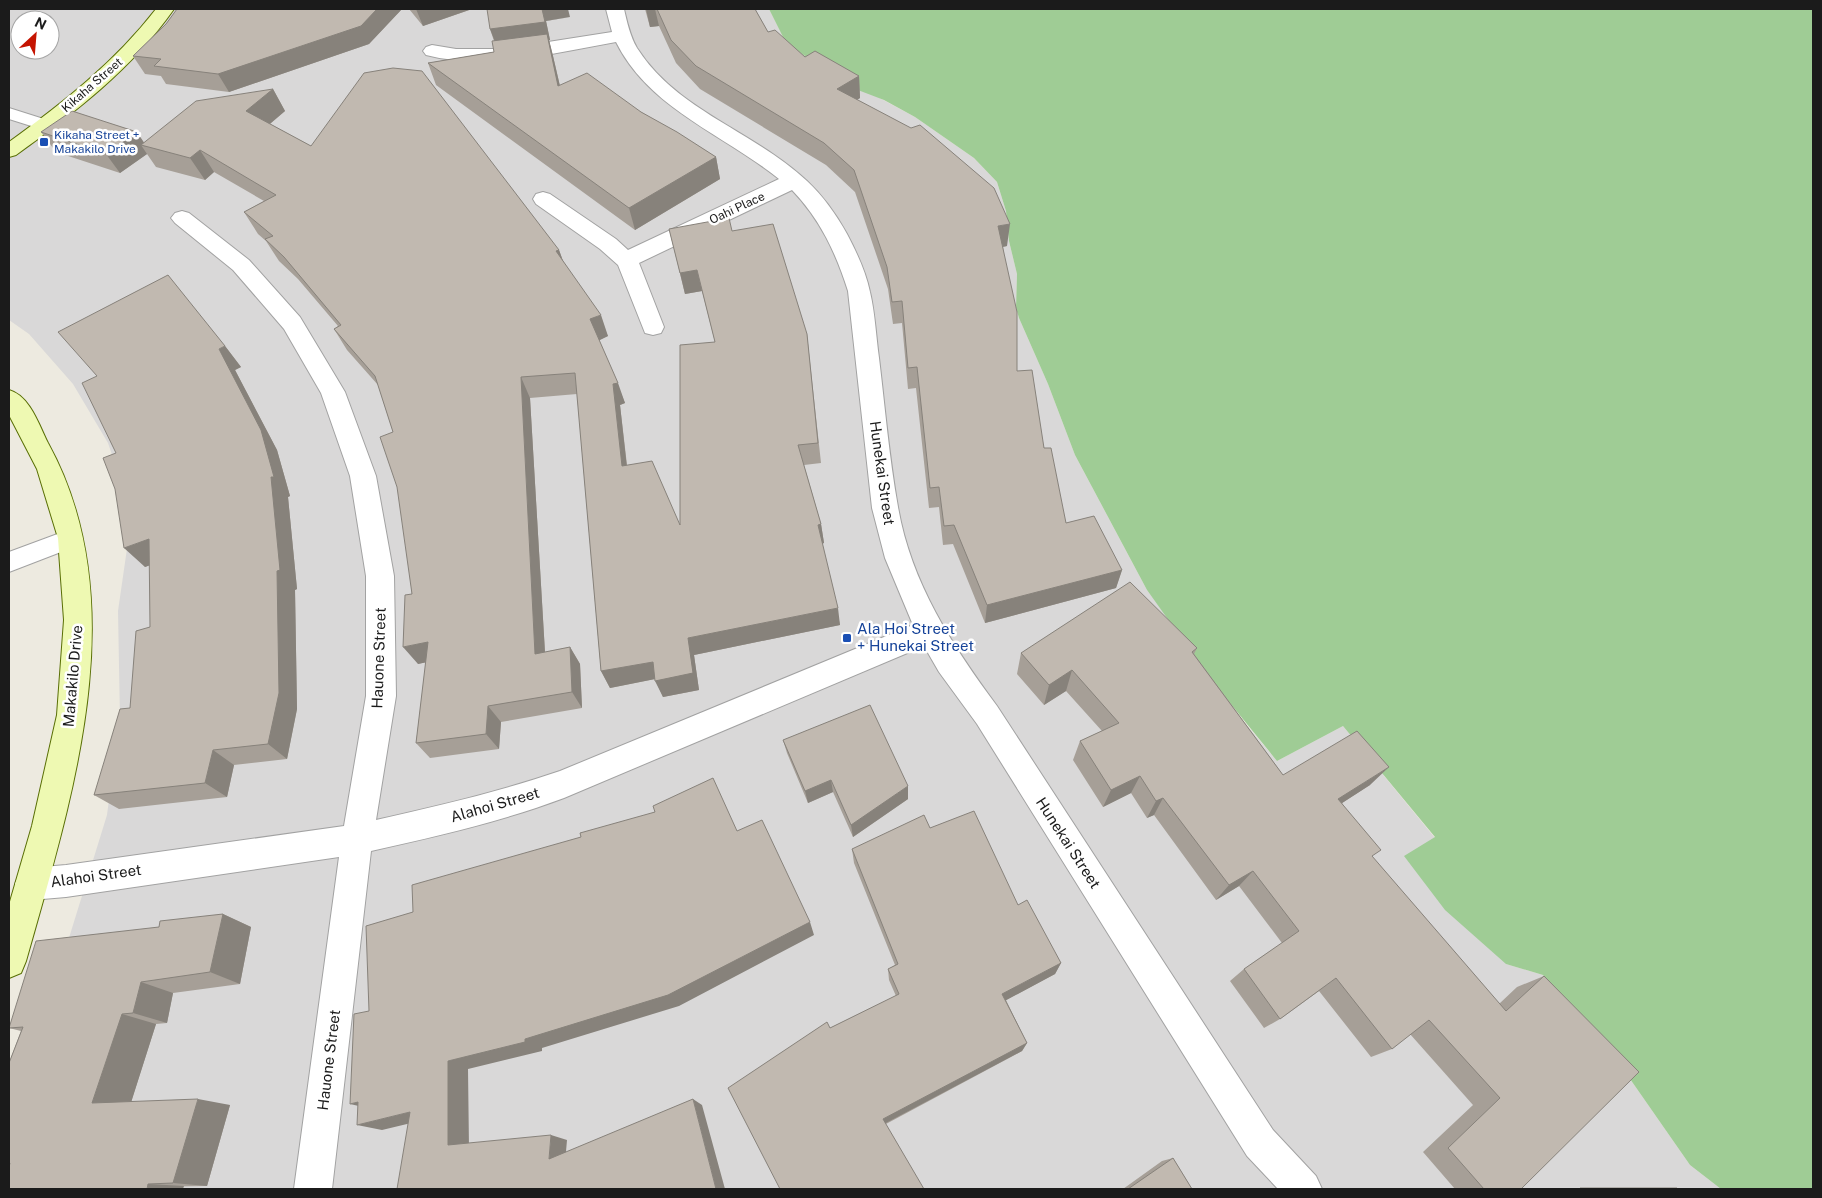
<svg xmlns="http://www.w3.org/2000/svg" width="1822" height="1198" font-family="'Public Sans',sans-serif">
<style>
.residential{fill:#d9d8d8;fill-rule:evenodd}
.forest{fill:#9fcc95}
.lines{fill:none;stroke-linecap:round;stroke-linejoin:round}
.lane-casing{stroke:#a2a2a2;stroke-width:2}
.street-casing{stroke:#a2a2a2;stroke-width:2}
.secondary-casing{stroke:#596f05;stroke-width:2}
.lane{fill:#fff;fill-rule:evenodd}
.street{fill:#fff;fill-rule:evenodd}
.secondary{fill:#eef9b2;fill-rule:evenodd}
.wall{fill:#a69f97}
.shaded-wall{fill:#87827b}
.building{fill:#c1b9b0;stroke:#87827b}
.transit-dot{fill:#1a4fb4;stroke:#fff;stroke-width:2}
.labels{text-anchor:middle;stroke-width:5;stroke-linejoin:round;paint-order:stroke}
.far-street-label{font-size:12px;fill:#1b1b1b;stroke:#fff}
.far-transit-label{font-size:12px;fill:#164399;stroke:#fff;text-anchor:start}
.street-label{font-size:15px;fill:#1b1b1b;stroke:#fff}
.transit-label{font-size:15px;fill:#164399;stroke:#fff;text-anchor:start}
</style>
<rect width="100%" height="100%" fill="#edeae0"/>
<path class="residential" d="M9 9H769L786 43 820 66 915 117 974 158 997 182 1006 211 1009 241 1017 274 1016 308 1019 318 1048 384 1075 455 1147 590 1240 717 1277 761 1343 726 1435 838 1506 964 1543 975 1628 1076 1690 1165 1721 1189H9V1132L107 815 120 719 118 611 132 514 108 443 73 384 29 334 9 320ZM20 20H50V50H20Z"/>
<path class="forest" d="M769 9H1813V1189H1721L1690 1165 1628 1076 1543 975 1506 964 1445 910 1404 856 1435 837 1343 726 1277 761 1212 681 1147 590 1075 455 1048 384 1019 318 1016 308 1017 274 1009 241 1006 211 997 182 974 158 915 117 884 100 850 87 786 43Z"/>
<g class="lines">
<g class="lane-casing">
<path id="lane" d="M9 108 50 121 52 125 50 129 44 130 9 119Z
M71 529 79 531 82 538 79 545 9 572V552Z"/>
</g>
<g class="street-casing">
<path id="street" d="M606 9H624C627 22 630 36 637 48 677 111 754 131 807 181 823 196 836 214 847 234 856 251 866 272 870 292 875 313 876 336 879 358 885 407 889 457 898 507 911 583 952 645 997 706L1273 1130 1316 1176 1322 1189H1278L1247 1156 977 724 939 672 924 646 564 798C500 822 438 836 371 851L332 1189H294L339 857 66 897 31 900 20 895 15 884 20 873 31 868 66 865 344 826 366 696V576L350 476 321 393 284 329 233 270 175 223 171 218 175 213 182 211 189 213 249 260 300 317 345 392 376 476 394 576 396 696 376 820C438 806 499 792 560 771L913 625 885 558 872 508 848 291C836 253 820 219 792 190L639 263 664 327 661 333 653 335 645 333 618 265 600 249 536 204 533 199 536 194 543 192 550 194 616 239 628 250 779 179C725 135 649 109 616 42 554 53 488 71 426 55L423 51 426 47 432 45 456 49H504L612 32Z"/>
</g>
<g class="secondary-casing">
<path id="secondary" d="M156 9H174C132 69 74 113 16 155L9 157V142C63 103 115 62 156 9Z
M9 390C30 396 39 425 48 443 136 603 72 798 26 961L21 973 9 978V905L32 826 57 715 64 620 58 538 37 469 9 415Z"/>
</g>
<use href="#lane" class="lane"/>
<use href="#street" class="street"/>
<use href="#secondary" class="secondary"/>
</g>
<path class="wall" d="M177 9H402L369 44 229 92 166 84 161 76 145 74 133 56 166 24Z
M409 9H472L423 26Z
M645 9H755L768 32 805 57 859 76 860 98 857 100 1007 246 1003 247 1017 371 1044 448 1066 523 1122 570 1116 588 985 623 953 544 943 545 939 507 929 508 916 388 908 389 902 323 893 324 888 289 855 192 826 165 700 89 676 63 659 26 650 27Z
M570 17 546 21 550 40H549L553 56 560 86 641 112 716 157 720 179 635 230 436 85 428 63 494 52V41L490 29Z
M273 89 285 111 270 124 311 146 559 250 563 261 608 336 599 340 625 403 620 405 627 465 680 525 715 342 702 291 685 294 669 229 732 231 807 334 821 463 804 465 821 524 824 543 822 544 840 625 694 655 699 690 663 697 655 679 610 688 601 671 577 394 530 398 545 652 570 647 580 664 582 708 501 722 499 749 430 758 416 743 426 662 418 664 412 594 393 432 378 385 347 350 334 329 338 326 298 279 279 261 266 241 258 234 244 212 264 201 214 172 205 180 156 167 147 154 120 173 56 152 41 132 144 143Z
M225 346 241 367 235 370 277 450 290 496 288 497 297 589 295 590 297 709 287 759 234 765 227 797 119 809 94 795 130 708 150 627V565L145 567 116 453Z
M1197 648 1194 654 1283 775 1370 785 1342 803 1372 857 1499 1004 1517 987 1544 976 1521 1189H1455L1423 1152 1473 1105 1410 1034 1392 1049 1371 1057 1319 991 1280 1019 1264 1028 1230 981 1244 969 1282 943 1239 886 1216 900 1154 815 1147 818 1131 793 1103 807 1073 760 1080 741 1102 731 1066 691 1044 705 1017 674 1021 653Z
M783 740 908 799 853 837 833 792 808 803 787 753Z
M930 828 1018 905 1061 963 1055 974 1006 1000 1027 1043 1022 1051 886 1124 830 1028 896 996 889 980 888 969 895 965 854 863 852 849Z
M223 914 251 927 240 984 173 993 167 1023 156 1024 131 1102 230 1105 207 1186 9 1189V1063L21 1031 9 1028 159 927Z
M1173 1158 1192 1189H1123L1162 1161Z
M1580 1188 1678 1189H1564Z"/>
<path class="shaded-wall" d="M377 9H402L369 44 229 92 218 74Z
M416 9H472L423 26Z
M542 9H568L570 17 546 21 550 40H549L553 56 565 108 497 47 490 29Z
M646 9H655L659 26 650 27Z
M859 76 860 98 838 111 837 89Z
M273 89 285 111 259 133 246 111Z
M137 132 147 147 141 145 147 154 120 173 106 154Z
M200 150 214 172 205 180 190 158Z
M716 157 720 179 635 230 629 208Z
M1010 224 1007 246 996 248 998 226Z
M559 250 567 272 556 251Z
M697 270 702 291 685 294 680 273Z
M601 315 608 336 598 341 590 319Z
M225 346 241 367 235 370 277 450 290 496 288 497 297 589 295 590 297 709 287 759 268 744 271 477 219 349Z
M521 377 530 398 546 670 535 654Z
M618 383 625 403 620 405 629 486 622 466 613 384Z
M821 524 824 543 820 544 818 525Z
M149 539 170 558 145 567 124 548Z
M1122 570 1116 588 985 623 987 605Z
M838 608 840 625 694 655 699 690 663 697 655 681 688 638Z
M428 642 442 659 418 664 403 647Z
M570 647 580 664 582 708 572 692Z
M653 662 660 678 610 688 601 671Z
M1072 670 1066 691 1044 705 1049 685Z
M488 706 501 722 499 749 486 734Z
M213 750 234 765 227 797 205 783Z
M1389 767 1370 785 1322 816 1338 799Z
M1140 776 1131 793 1103 807 1111 790Z
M831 780 833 792 808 803 805 791Z
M908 786V799L853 837 851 825Z
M1163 798 1154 815 1147 818 1156 801Z
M1253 871 1239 886 1216 900 1229 885Z
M223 914 251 927 240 984 210 972Z
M810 922 814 935 679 1006 542 1048V1051L468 1069 469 1149 448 1145V1061L525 1039Z
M1061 963 1055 974 999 1004 1002 994Z
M141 982 173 993 167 1023 133 1013Z
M122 1014 156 1024 129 1109 92 1103Z
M1027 1043 1022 1051 884 1124 883 1119Z
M198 1099 230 1105 207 1186 173 1183Z
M693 1099 702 1105 725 1189H716Z
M358 1102 376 1110 350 1104Z
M410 1112 432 1118 382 1130 357 1125Z
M551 1135 567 1140 565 1163 549 1159Z
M148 1184 184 1186 183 1189H147Z"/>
<path class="building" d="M177 9H377L361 26 218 74 154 66 161 59 133 56 166 24Z
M487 9H542L545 22 490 29Z
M657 9H755L768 32 775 30 805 57 815 51 859 76 837 89 911 128 920 125 994 188 1010 224 998 226 1017 312V371L1032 370 1044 448H1051L1066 523 1094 516 1122 570 987 605 954 525 944 526 939 487 930 488 917 367 908 368 902 301 892 302 887 267 854 170 824 143 696 66 671 40Z
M547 34 558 86 587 73 641 112 677 132 716 157 629 208 428 63 494 52 492 41Z
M393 68 422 71 559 250 556 251 601 315 590 319 618 383 613 384 622 466 652 461 680 525V345L715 342 697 270 680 273 669 229 729 218 732 231 773 224 807 334 818 443 798 445 821 524 818 525 838 608 688 638 693 673 655 681 653 662 601 671 575 373 521 377 535 654 570 647 572 692 488 706 486 734 416 743 428 642 403 647 405 595 412 594 397 487 380 437 393 432 375 376 334 329 341 325 284 257 265 239 273 236 244 212 276 195 200 150 190 158 141 145 196 101 273 89 246 111 311 146 364 73Z
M72 111 137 132 106 154 41 132Z
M168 275 225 346 219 349 261 430 274 477H271L280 570 277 571 279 693 268 744 213 750 205 783 94 795 120 709 130 708 136 631 150 627 149 539 124 548 115 489 103 458 116 453 82 383 97 376 58 332Z
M1130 582 1197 648 1192 652 1283 775 1357 731 1389 767 1338 799 1381 850 1372 856 1506 1011 1544 976 1639 1072 1521 1189H1484L1448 1148 1500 1098 1429 1020 1392 1049 1336 978 1280 1019 1244 969 1299 931 1253 871 1229 885 1163 798 1156 801 1140 776 1111 790 1080 741 1119 723 1072 670 1049 685 1021 653Z
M870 705 908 786 851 825 831 780 805 791 783 740Z
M713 778 737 831 762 820 810 922 668 995 525 1039V1042L448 1061V1145L551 1135 549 1159 693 1099 716 1189H397L410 1112 357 1125 358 1102 350 1104 354 1014 369 1011 366 926 413 912 412 885 581 837 580 833 655 812 653 806Z
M974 811 1018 905 1027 900 1061 963 1002 994 1027 1043 883 1119 924 1189H780L728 1088 827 1022 830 1028 899 994 888 969 898 964 852 849 924 815 930 828Z
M223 914 210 972 141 982 133 1013 122 1014 92 1103 198 1099 173 1183 148 1184 147 1189H9V1167L10 1163H9V1063L23 1027 9 1028 36 941 159 927 160 921Z
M1173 1158 1192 1189H1128Z
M1580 1188H1677L1678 1189H1581Z"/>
<g class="transit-dot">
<rect x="39" y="137" width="10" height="10" rx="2.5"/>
<rect x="842" y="633" width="10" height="10" rx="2.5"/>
</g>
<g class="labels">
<g class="far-street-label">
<text transform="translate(92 85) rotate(-41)" y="4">Kikaha Street</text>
<text transform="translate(737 208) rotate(-25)" y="4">Oahi Place</text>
</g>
<g class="far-transit-label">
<text x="54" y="139">Kikaha Street +<tspan x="54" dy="14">Makakilo Drive</tspan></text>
</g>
<g class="street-label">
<text transform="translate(882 473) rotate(82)" y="5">Hunekai Street</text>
<text transform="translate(379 658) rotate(-88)" y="5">Hauone Street</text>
<text transform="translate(73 676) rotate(-85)" y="5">Makakilo Drive</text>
<text transform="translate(495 805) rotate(-16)" y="5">Alahoi Street</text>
<text transform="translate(1068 843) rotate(57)" y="5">Hunekai Street</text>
<text transform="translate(96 876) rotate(-8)" y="5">Alahoi Street</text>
<text transform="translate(329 1060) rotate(-83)" y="5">Hauone Street</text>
</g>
<g class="transit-label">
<text x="857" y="634">Ala Hoi Street<tspan x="857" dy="17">+ Hunekai Street</tspan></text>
</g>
</g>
<rect width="1822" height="1198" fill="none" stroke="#1b1b1b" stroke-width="20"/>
<g transform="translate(35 35) rotate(26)"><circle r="24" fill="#ffffff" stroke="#a4a4a4"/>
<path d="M0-4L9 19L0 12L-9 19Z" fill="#c51401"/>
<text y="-8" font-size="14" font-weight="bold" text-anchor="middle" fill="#1b1b1b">N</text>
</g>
</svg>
